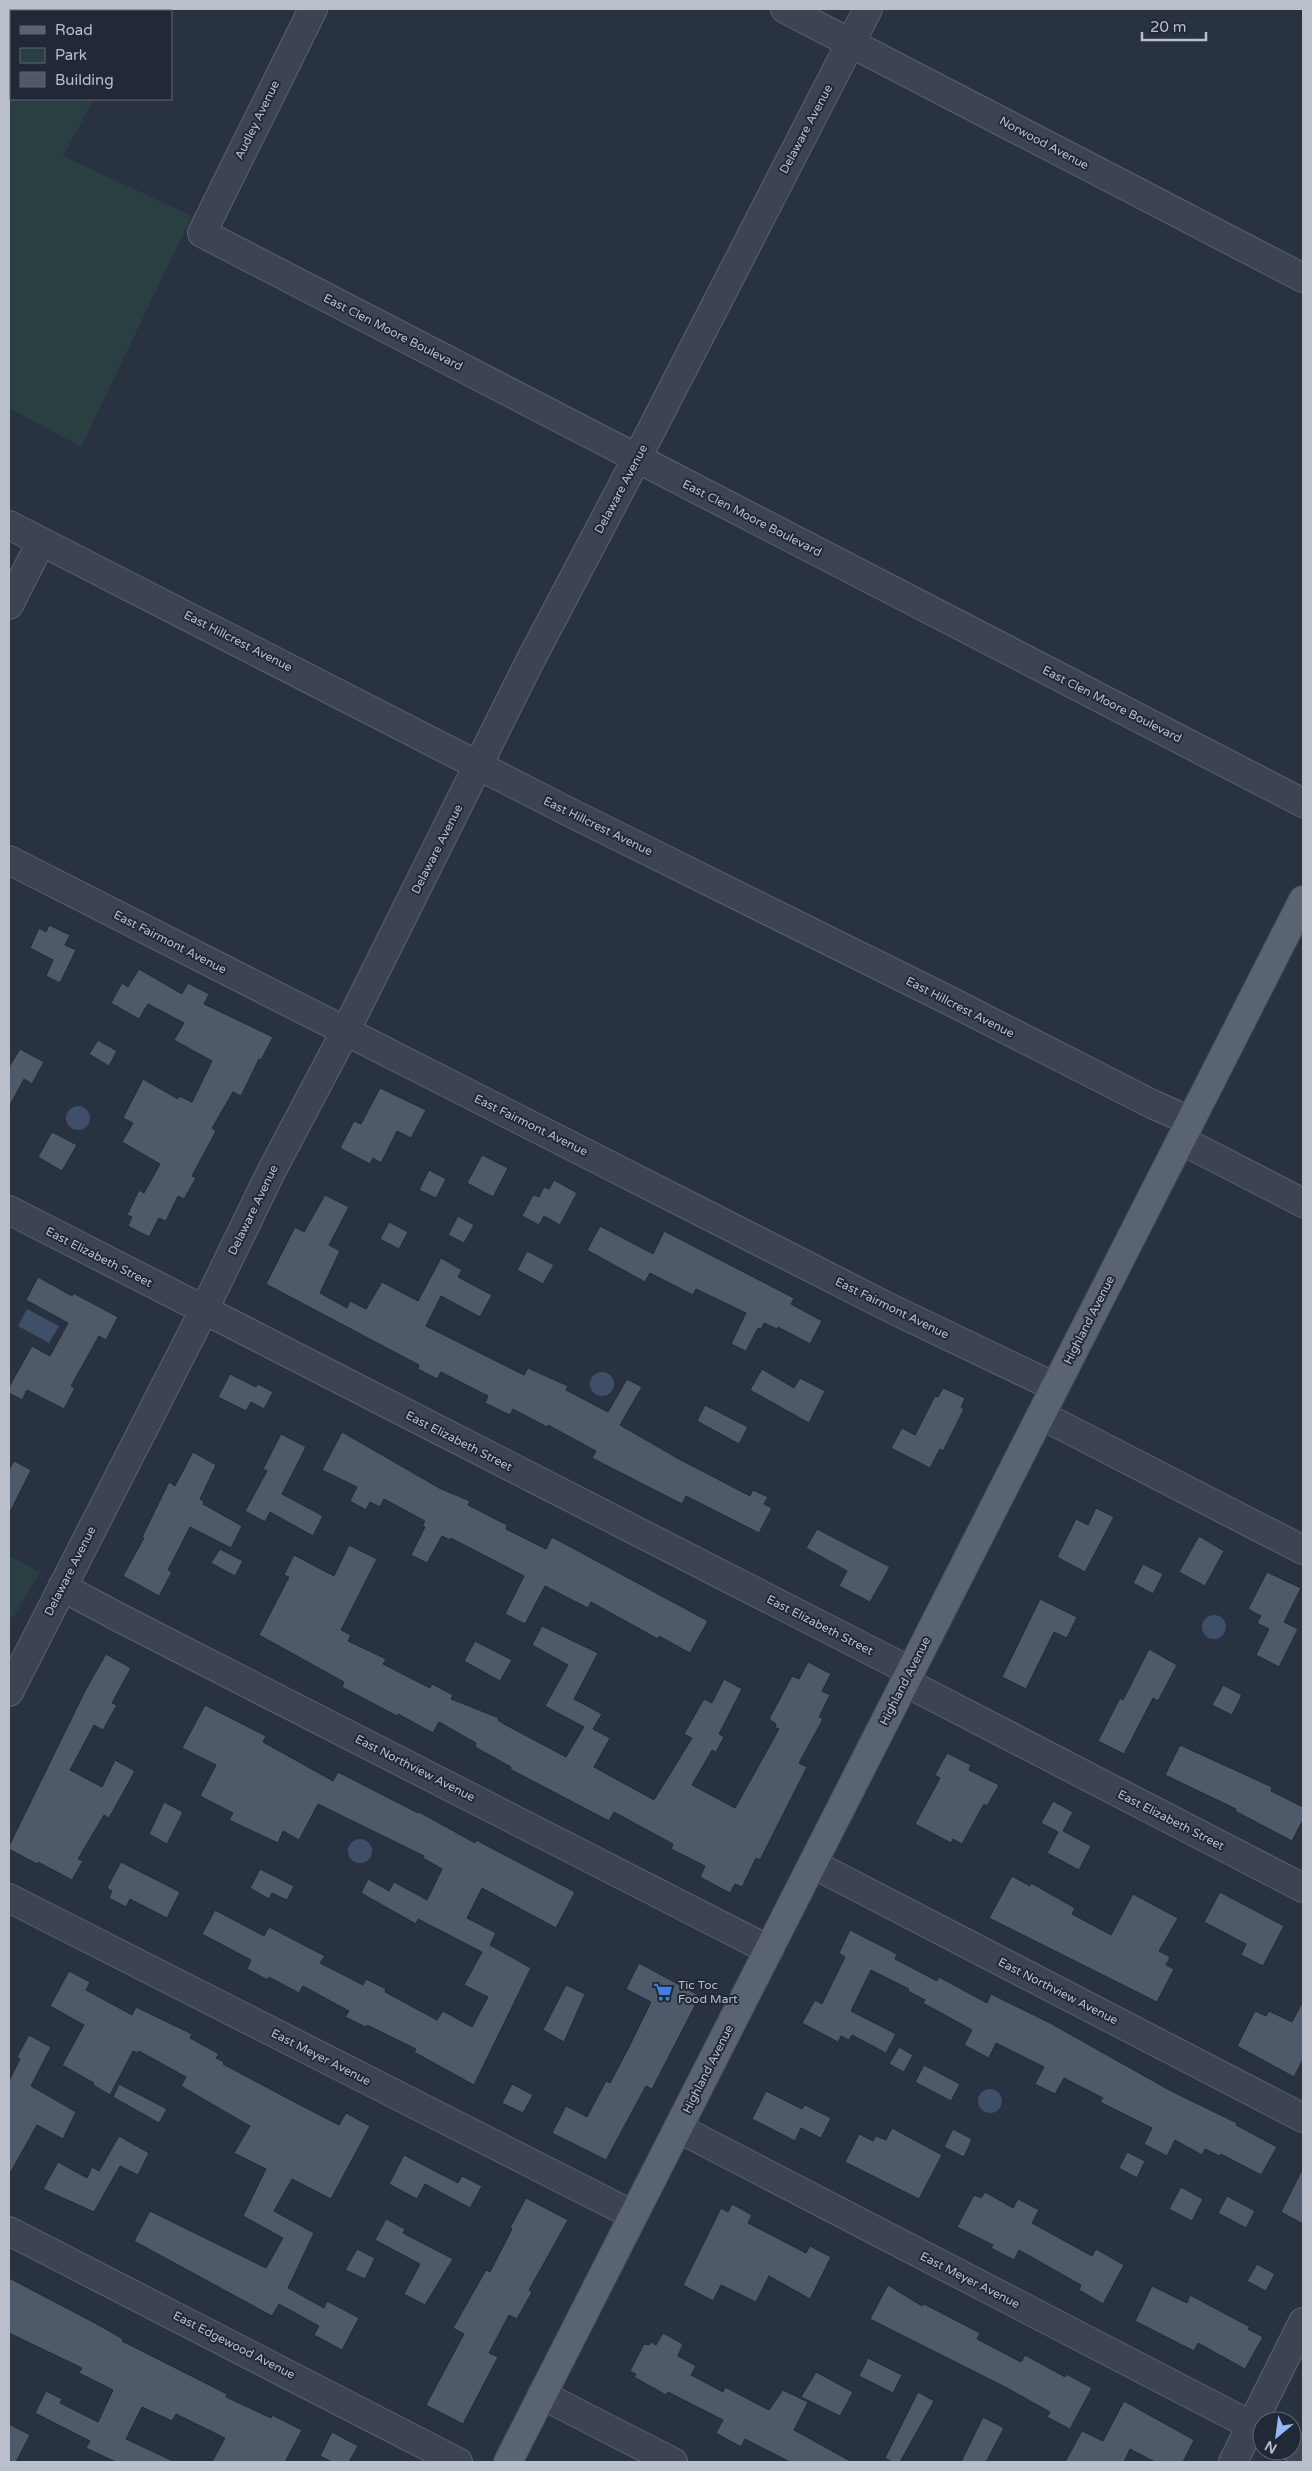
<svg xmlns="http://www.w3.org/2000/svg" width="1312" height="2471" font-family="'Varela Round',sans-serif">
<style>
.green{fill:#2a3f42}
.water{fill:#3f4f69}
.building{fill:#4e596a;stroke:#232b38}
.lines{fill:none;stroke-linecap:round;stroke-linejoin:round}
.minor-casing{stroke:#5a626e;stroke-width:30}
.major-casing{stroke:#464d5a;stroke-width:30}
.minor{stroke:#3c4451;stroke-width:28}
.major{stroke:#5a6371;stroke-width:28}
.labels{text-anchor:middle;stroke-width:4;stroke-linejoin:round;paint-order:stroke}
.street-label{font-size:12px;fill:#b9bfcb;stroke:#212936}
.poi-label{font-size:12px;fill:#b9bfcb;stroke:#212936;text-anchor:start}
</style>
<rect width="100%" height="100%" fill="#283241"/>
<path class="green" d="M9 9H143L142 11H11V99H94L63 156 192 216 81 447 9 408Z
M9 1556 40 1572 13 1618 9 1616Z"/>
<path class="water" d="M66 1118a12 12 0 1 1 24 0a12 12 0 1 1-24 0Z
M27 1309 59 1326 49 1343 18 1326Z
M590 1384a12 12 0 1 1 24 0a12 12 0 1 1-24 0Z
M1202 1627a12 12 0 1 1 24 0a12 12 0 1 1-24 0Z
M348 1851a12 12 0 1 1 24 0a12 12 0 1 1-24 0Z
M978 2101a12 12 0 1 1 24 0a12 12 0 1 1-24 0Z"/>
<path class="building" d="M49 925 70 935 65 945 76 950 60 983 46 976 53 960 30 948 39 928 46 932Z
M139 969 182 994 188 983 209 994 204 1004 273 1037 261 1060 259 1059 241 1096 233 1092 212 1128 216 1131 192 1176 196 1178 184 1199 178 1196 166 1221 159 1218 149 1237 128 1226 132 1217 127 1215 139 1190 144 1193 160 1164 122 1142 133 1123 123 1118 143 1079 178 1099 179 1096 192 1102 212 1061 174 1040 184 1023 148 1004 139 1019 111 1003 122 983 128 987Z
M98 1040 117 1051 109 1066 89 1054Z
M20 1049 44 1062 32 1084 24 1079 9 1107V1067Z
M380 1088 426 1110 411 1138 397 1131 381 1163 373 1158 370 1164 340 1148 354 1121 361 1124Z
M52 1132 77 1145 62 1171 38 1157Z
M482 1155 508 1168 493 1197 467 1183Z
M429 1170 446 1179 436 1198 419 1190Z
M554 1180 577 1193 560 1225 544 1216 539 1225 522 1216 533 1195 539 1197 544 1187 549 1189Z
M325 1195 349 1207 329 1245 340 1251 320 1293 347 1308 350 1301 366 1309 382 1282 418 1301 441 1258 462 1270 458 1277 492 1295 480 1317 441 1296 426 1326 524 1375 528 1368 568 1386 566 1390 608 1412 627 1379 642 1387 620 1425 677 1458 750 1496 753 1490 768 1497 764 1504 772 1508 759 1533 686 1496 682 1504 592 1458 596 1451 548 1425 547 1427 513 1409 510 1415 485 1403 488 1396 441 1372 437 1379 418 1369 419 1365 266 1284 295 1227 304 1232Z
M458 1216 474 1225 464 1243 448 1235Z
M389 1222 408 1232 399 1249 380 1239Z
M600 1226 653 1254 664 1231 794 1298 791 1304 822 1321 810 1344 778 1327 777 1329 764 1323 761 1329 758 1328 746 1351 731 1344 746 1313 696 1289 693 1295 650 1273 645 1282 587 1250Z
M527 1251 554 1265 543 1284 517 1270Z
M38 1277 72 1296 73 1293 118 1317 106 1340 99 1336 71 1386 75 1388 64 1409 27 1390 22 1400 9 1393V1387L32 1346 50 1356 68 1323 26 1300Z
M762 1369 794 1388 800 1378 825 1391 809 1423 750 1390Z
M230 1374 256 1387 258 1384 273 1392 264 1409 251 1402 246 1411 218 1397Z
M943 1388 965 1398 961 1407 964 1409 943 1451 940 1449 930 1468 891 1448 902 1428 915 1435 935 1396 938 1397Z
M705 1405 748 1427 739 1444 697 1421Z
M342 1432 441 1489 470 1501 468 1505 507 1525 506 1529 546 1549 552 1537 708 1621 690 1653 659 1636 658 1639 591 1602 588 1608 545 1586 525 1624 505 1614 524 1576 451 1538 450 1540 442 1536 427 1563 411 1555 425 1527 422 1526 425 1521 384 1499 380 1507 370 1502 366 1510 350 1501 357 1487 322 1470Z
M281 1434 306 1447 282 1494 323 1516 313 1536 270 1512 265 1522 245 1511 267 1471 263 1469Z
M193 1452 216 1465 200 1499 204 1501 203 1504 242 1526 231 1548 190 1527 168 1570 172 1572 159 1596 123 1576 144 1538 142 1537 169 1482 175 1486Z
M14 1461 31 1470 9 1514V1470Z
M1096 1508 1114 1517 1085 1572 1057 1557 1076 1519 1088 1525Z
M817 1529 890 1567 870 1602 839 1586 847 1571 806 1548Z
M1199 1536 1224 1551 1205 1586 1179 1572Z
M349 1545 377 1559 341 1630 351 1635 348 1641 386 1659 383 1664 430 1688 432 1684 453 1695 451 1699 499 1718 498 1720 504 1724 566 1757 584 1727 545 1706 568 1665 532 1645 542 1626 598 1653 574 1699 602 1714 593 1729 610 1738 594 1767 654 1800 692 1738 684 1734 704 1699 712 1703 724 1679 742 1689 719 1734 724 1737 716 1752 712 1750 692 1785 735 1808 779 1729 775 1727 776 1724 769 1719 792 1676 799 1679 808 1662 831 1674 822 1691 830 1695 819 1717 823 1719 799 1763 807 1767 760 1860 756 1858 742 1887 735 1884 730 1893 700 1877 705 1866 671 1849 673 1844 614 1812 609 1821 510 1769 511 1767 475 1747 476 1743 439 1722 433 1733 398 1714 397 1716 342 1687 344 1682 259 1635 289 1577 284 1575 294 1555 334 1576Z
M220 1549 243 1561 235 1576 211 1563Z
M1143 1564 1163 1574 1153 1594 1133 1583Z
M1267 1572 1301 1588 1284 1622 1298 1629 1279 1667 1256 1655 1269 1629 1257 1623 1261 1616 1248 1609Z
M1040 1599 1077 1617 1067 1638 1054 1632 1026 1689 1002 1677Z
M475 1641 512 1660 500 1681 464 1661Z
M1149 1649 1177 1665 1158 1701 1153 1698 1124 1754 1098 1741 1120 1698 1123 1700Z
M106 1654 131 1668 112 1703 117 1705 103 1730 94 1725 70 1770 102 1787 115 1760 135 1771 109 1818 104 1815 78 1859 83 1861 72 1880 38 1862 37 1864 9 1849V1846L86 1689Z
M1223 1685 1242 1695 1232 1715 1212 1705Z
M205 1705 266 1736 263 1742 333 1781 338 1772 418 1813 419 1812 475 1843 476 1840 575 1892 556 1928 482 1888 467 1918 496 1933 490 1945 531 1968 474 2085 414 2052 416 2049 367 2025 366 2027 345 2017 349 2011 303 1986 299 1993 269 1977 268 1980 247 1969 251 1960 202 1934 215 1910 264 1936 269 1927 325 1956 320 1963 363 1985 366 1979 386 1989 385 1992 437 2020 443 2011 472 2027 488 1997 464 1985 482 1952 418 1919 416 1924 361 1893 368 1879 389 1891 394 1882 427 1900 442 1869 423 1858 424 1856 318 1804 299 1840 283 1831 278 1843 229 1820 233 1813 200 1796 216 1765 182 1748Z
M1180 1745 1272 1787 1271 1791 1303 1807V1820L1292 1841 1235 1811 1236 1809 1165 1775Z
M947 1753 971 1765 969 1770 999 1785 987 1806 984 1804 962 1844 953 1839 951 1843 915 1824 940 1778 935 1775Z
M1053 1801 1073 1812 1063 1831 1091 1846 1079 1870 1047 1853 1058 1832 1041 1823Z
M164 1802 183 1812 167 1844 149 1834Z
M121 1862 180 1892 167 1918 130 1899 126 1907 109 1898 112 1891 107 1888Z
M260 1869 294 1886 287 1900 272 1893 269 1899 250 1888Z
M1012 1876 1030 1886 1031 1883 1075 1908 1072 1914 1111 1935 1133 1894 1178 1918 1159 1951 1170 1957 1166 1965 1174 1969 1157 2002 989 1918Z
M1220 1892 1284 1926 1263 1966 1241 1955 1246 1944 1204 1922Z
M850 1930 897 1954 895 1959 937 1981 939 1977 987 2003 991 1994 1050 2023 1171 2091 1237 2123 1236 2125 1277 2147 1261 2175 1221 2154 1220 2156 1205 2149 1202 2155 1175 2140 1167 2156 1144 2144 1152 2128 1100 2102 1103 2098 1064 2078 1055 2094 1035 2084 1044 2067 996 2043 989 2058 964 2045 972 2030 923 2003 925 2000 908 1991 909 1989 871 1970 851 2011 896 2034 886 2053 852 2035 849 2040 841 2036 838 2042 802 2023 815 2000 822 2004 845 1957 839 1953Z
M639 1963 700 1996 652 2089 646 2086 606 2160 552 2133 566 2106 587 2117 606 2081 610 2083 629 2047 651 2002 626 1989Z
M69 1971 90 1982 86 1990 132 2015 136 2007 192 2034 190 2038 219 2054 216 2058 224 2062 223 2064 300 2105 339 2125 346 2113 370 2126 331 2199 292 2179 274 2211 314 2233 288 2288 324 2308 327 2301 359 2318 342 2350 314 2335 319 2326 279 2304 272 2316 134 2241 150 2211 266 2268 283 2238 243 2216 266 2169 234 2153 250 2126 181 2086 186 2077 139 2051 138 2053 133 2051 110 2095 93 2085 94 2083 62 2065 84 2025 50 2006Z
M566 1985 585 1994 564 2042 543 2030Z
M1303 2001V2059L1294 2077 1237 2046 1255 2011 1266 2016 1269 2011 1292 2022Z
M29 2035 51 2047 31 2086 76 2112 63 2139 37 2125 9 2175V2081L20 2059 17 2057Z
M899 2047 913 2055 904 2072 889 2064Z
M924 2065 960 2084 951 2101 915 2082Z
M119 2084 167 2109 159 2123 113 2097Z
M512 2084 533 2095 523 2113 502 2103Z
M766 2091 802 2109 805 2105 831 2118 821 2138 801 2128 795 2141 752 2119Z
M892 2128 942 2155 919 2199 845 2162 859 2134 873 2141 876 2136 886 2140Z
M953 2129 972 2139 964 2157 944 2147Z
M119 2136 149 2153 138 2175 120 2166 94 2212 43 2189 58 2162 87 2178 92 2167 99 2171Z
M1127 2152 1145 2161 1137 2178 1119 2168Z
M404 2155 458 2183 462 2176 482 2186 470 2208 425 2184 417 2199 389 2184Z
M1303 2168V2224L1281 2212Z
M1181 2187 1203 2199 1192 2221 1169 2209Z
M985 2192 1013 2208 1018 2199 1039 2210 1032 2223 1092 2256 1096 2249 1124 2265 1103 2304 1079 2290 1081 2285 1019 2250 1014 2260 991 2248 993 2245 957 2227 974 2195 981 2198Z
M1227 2196 1255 2211 1246 2228 1218 2213Z
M526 2198 568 2220 529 2290 532 2292 517 2319 509 2315 489 2353 498 2357 463 2424 426 2405 464 2334 453 2328 486 2270 490 2272 512 2229 510 2228Z
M732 2204 752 2215 748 2223 806 2253 810 2246 831 2257 810 2299 769 2276 756 2302 721 2285 713 2301 683 2285 721 2208 728 2212Z
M386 2219 405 2229 403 2233 453 2259 425 2305 404 2294 420 2264 375 2240Z
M357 2249 375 2258 365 2279 345 2270Z
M1257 2264 1275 2274 1266 2291 1247 2281Z
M9 2278 93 2322 123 2339 122 2341 227 2394 226 2397 271 2418 272 2415 302 2430 285 2462H212L225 2438 176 2414 172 2421 142 2407 126 2439 175 2462H116L86 2448 90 2441 35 2413 46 2391 62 2399 60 2403 98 2422 113 2390 79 2373 82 2368 9 2333Z
M888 2285 922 2306 924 2304 980 2333 977 2339 1021 2362 1025 2355 1065 2377 1066 2374 1092 2388 1070 2429 1047 2417 1050 2412 1007 2388 870 2319Z
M1152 2286 1187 2303 1190 2295 1250 2327 1248 2329 1263 2337 1245 2369 1198 2343 1194 2351 1135 2321Z
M663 2333 683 2344 678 2356 696 2366 691 2375 723 2392 725 2387 769 2410 783 2390 808 2402 794 2430 852 2462H790L745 2439 741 2447 716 2433 723 2420 668 2392 666 2395 634 2377 636 2374 630 2371 644 2344 649 2345 651 2342 656 2345Z
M868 2358 902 2375 893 2393 859 2376Z
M816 2372 853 2392 840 2416 801 2397Z
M918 2392 934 2401 900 2462H892L885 2458Z
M1124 2401 1194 2440 1183 2462H1155L1130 2449 1124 2462H1065L1082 2431 1103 2441Z
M983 2417 1004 2428 986 2462H961Z
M9 2424 30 2435 16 2462H9Z
M332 2432 358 2446 349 2462H332L320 2456Z"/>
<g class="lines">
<g class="minor-casing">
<path id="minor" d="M313 9 202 233 1303 803
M785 9 1303 278
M9 525 569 812 946 999 1152 1104 1190 1121
M9 605 41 542
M9 860 892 1309 1055 1387
M1181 1140 1303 1203
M9 1210 910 1671
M1041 1415 1303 1550
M62 1587 120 1618 769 1950
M905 1682 1303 1888
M9 1692 204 1310 272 1170 345 1032 529 663 637 458 868 9
M813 1864 1303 2118
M9 1898 633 2215
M678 2128 1262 2431
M9 2231 458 2462
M542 2395 673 2462
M1292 2447 1303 2453
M1233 2462 1303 2322"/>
</g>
<g class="major-casing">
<path id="major" d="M508 2462 1303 900"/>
</g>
<use href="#minor" class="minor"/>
<use href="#major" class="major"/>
</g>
<defs>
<g id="supermarket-bare" transform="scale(1.5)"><path d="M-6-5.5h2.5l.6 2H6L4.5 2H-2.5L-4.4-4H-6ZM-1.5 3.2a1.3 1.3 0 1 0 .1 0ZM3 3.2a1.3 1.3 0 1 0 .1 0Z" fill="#3f7fe0" stroke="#212936" stroke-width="2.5" paint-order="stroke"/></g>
</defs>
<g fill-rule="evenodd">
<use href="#supermarket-bare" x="663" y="1992"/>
</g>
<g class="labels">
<g class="street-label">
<text transform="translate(257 120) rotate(-64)" y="4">Audley Avenue</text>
<text transform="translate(806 129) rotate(-62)" y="4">Delaware Avenue</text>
<text transform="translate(1044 143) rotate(28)" y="4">Norwood Avenue</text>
<text transform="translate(393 332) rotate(27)" y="4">East Clen Moore Boulevard</text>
<text transform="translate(621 489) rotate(-62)" y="4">Delaware Avenue</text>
<text transform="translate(752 518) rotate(27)" y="4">East Clen Moore Boulevard</text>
<text transform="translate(238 641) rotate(27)" y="4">East Hillcrest Avenue</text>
<text transform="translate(1112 704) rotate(27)" y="4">East Clen Moore Boulevard</text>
<text transform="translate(598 826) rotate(26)" y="4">East Hillcrest Avenue</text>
<text transform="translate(437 849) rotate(-63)" y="4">Delaware Avenue</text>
<text transform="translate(170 942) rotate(27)" y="4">East Fairmont Avenue</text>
<text transform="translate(960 1007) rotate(27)" y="4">East Hillcrest Avenue</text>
<text transform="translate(531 1125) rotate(26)" y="4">East Fairmont Avenue</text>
<text transform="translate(253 1210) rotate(-64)" y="4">Delaware Avenue</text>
<text transform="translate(99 1257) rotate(27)" y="4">East Elizabeth Street</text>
<text transform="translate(892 1308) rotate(26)" y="4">East Fairmont Avenue</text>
<text transform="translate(1089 1320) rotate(-63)" y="4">Highland Avenue</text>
<text transform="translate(459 1441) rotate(27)" y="4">East Elizabeth Street</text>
<text transform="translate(70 1571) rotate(-63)" y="4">Delaware Avenue</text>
<text transform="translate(820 1625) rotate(27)" y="4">East Elizabeth Street</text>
<text transform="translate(905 1681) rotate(-63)" y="4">Highland Avenue</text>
<text transform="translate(415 1768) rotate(27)" y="4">East Northview Avenue</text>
<text transform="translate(1171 1820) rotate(27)" y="4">East Elizabeth Street</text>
<text transform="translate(1058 1991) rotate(27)" y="4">East Northview Avenue</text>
<text transform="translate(321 2057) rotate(27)" y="4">East Meyer Avenue</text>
<text transform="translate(708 2069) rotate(-63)" y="4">Highland Avenue</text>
<text transform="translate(970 2280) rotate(27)" y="4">East Meyer Avenue</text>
<text transform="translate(234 2345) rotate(27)" y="4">East Edgewood Avenue</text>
</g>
<g class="poi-label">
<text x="678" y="1989">Tic Toc<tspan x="678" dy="14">Food Mart</tspan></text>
</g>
</g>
<rect width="1312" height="2471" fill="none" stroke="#b9bfcb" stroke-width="20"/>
<rect x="10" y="10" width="162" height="90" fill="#212936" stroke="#5e6572"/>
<rect x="20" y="26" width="25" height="8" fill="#5a6371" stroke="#5e6572"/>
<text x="55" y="35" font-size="15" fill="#b9bfcb">Road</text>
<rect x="20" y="48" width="25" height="15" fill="#2a3f42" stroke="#5e6572"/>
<text x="55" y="60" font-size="15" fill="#b9bfcb">Park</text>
<rect x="20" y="72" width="25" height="15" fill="#4e596a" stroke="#5e6572"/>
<text x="55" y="85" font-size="15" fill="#b9bfcb">Building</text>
<g transform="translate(1277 2436) rotate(209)"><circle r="24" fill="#212936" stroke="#5e6572"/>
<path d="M0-4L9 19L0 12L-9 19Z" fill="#95b7f3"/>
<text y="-8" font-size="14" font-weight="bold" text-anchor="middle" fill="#b9bfcb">N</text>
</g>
<path d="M1142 32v8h64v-8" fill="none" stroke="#b9bfcb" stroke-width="2.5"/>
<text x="1150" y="32" font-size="15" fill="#b9bfcb" stroke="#212936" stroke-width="4" paint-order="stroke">20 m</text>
</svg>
